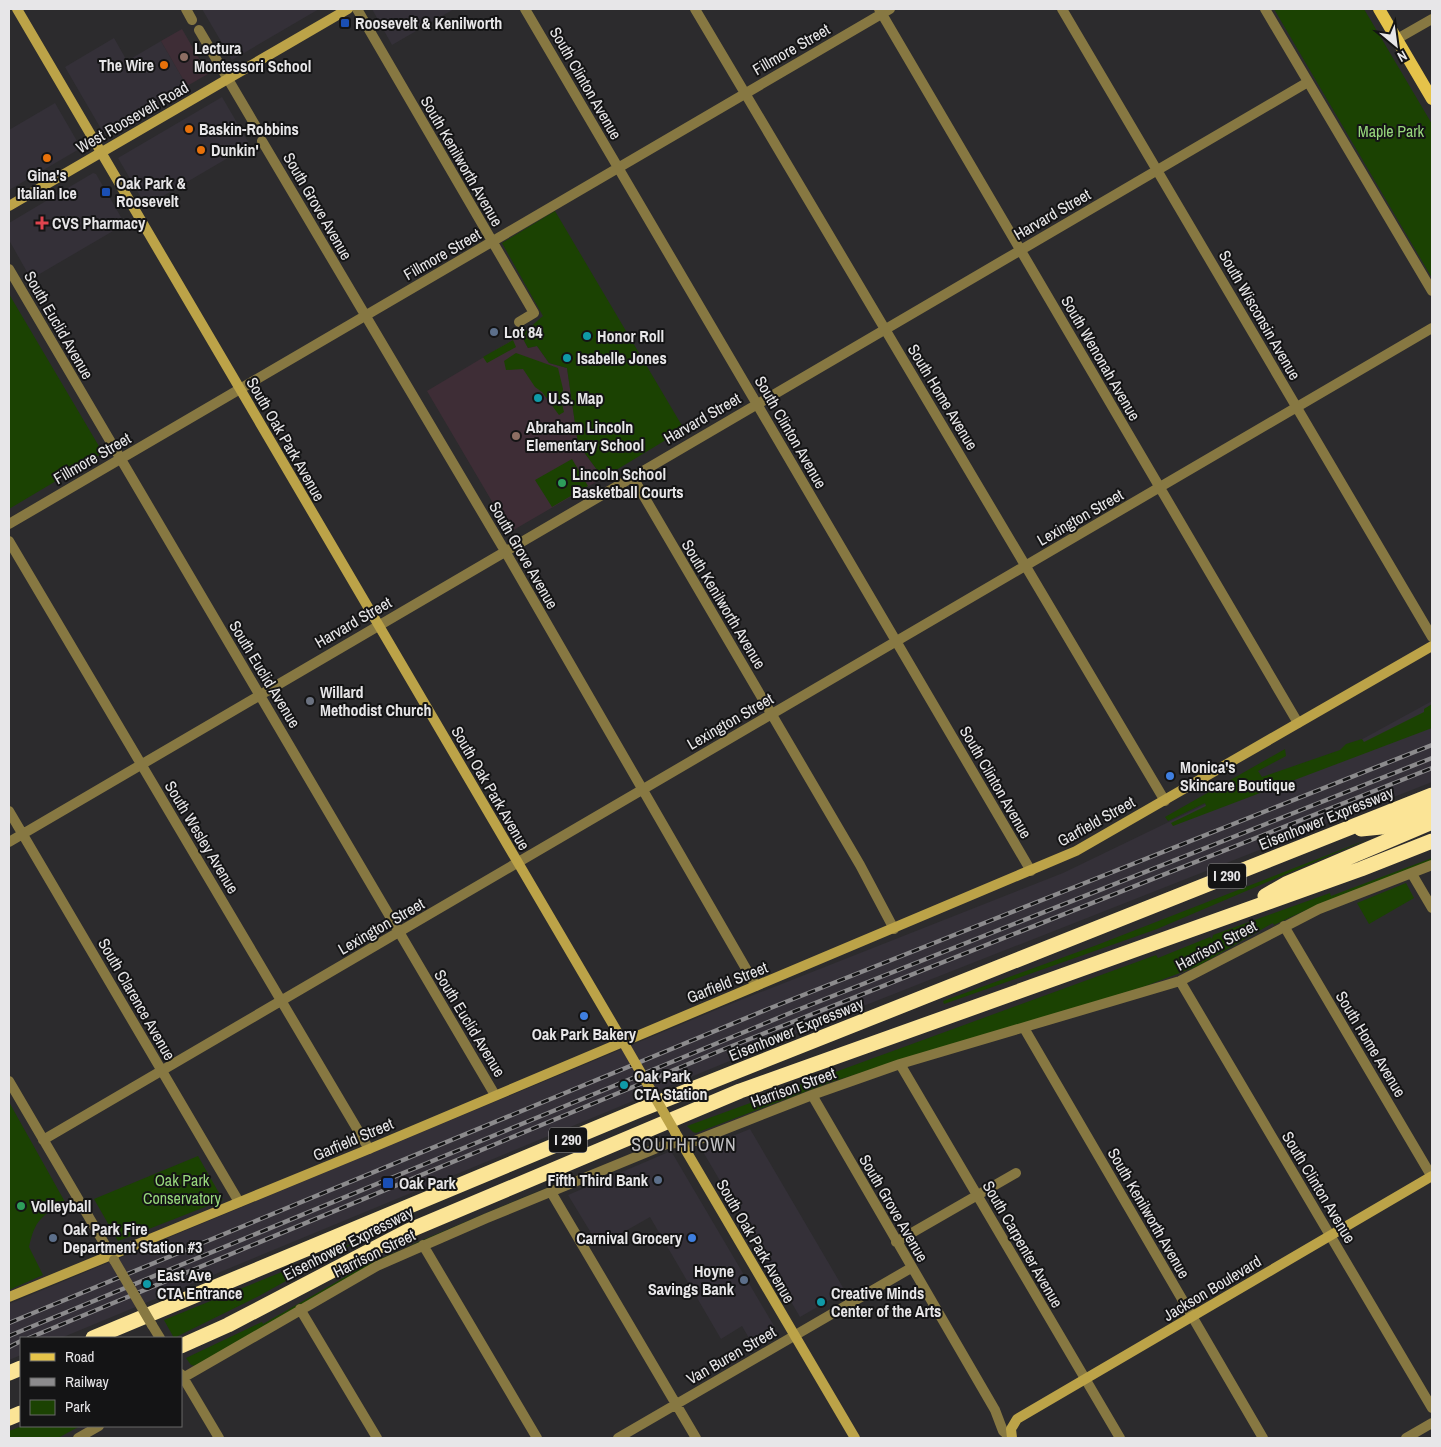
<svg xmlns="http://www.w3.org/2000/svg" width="1441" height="1447" font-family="'Archivo Narrow',sans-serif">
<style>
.built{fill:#343038}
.education{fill:#3e2d36}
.green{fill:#1b4202}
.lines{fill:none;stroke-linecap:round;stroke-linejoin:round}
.street{stroke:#877842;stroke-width:10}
.secondary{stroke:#bca348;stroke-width:10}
.primary{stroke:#e5c34a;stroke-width:12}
.highway{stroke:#fbe496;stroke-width:15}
.rail-casing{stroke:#8c8b8d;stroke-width:4.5}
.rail{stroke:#141415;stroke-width:2.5;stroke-dasharray:8;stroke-linecap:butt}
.street-bridge{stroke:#877842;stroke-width:10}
.secondary-bridge{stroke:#bca348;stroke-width:10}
.transit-dot{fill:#1a4fb4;stroke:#141415;stroke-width:2}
.education-dot{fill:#8d6e63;stroke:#141415;stroke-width:2}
.food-dot{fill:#e8710a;stroke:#141415;stroke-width:2}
.health-dot{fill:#e0444e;stroke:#141415;stroke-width:2}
.service-dot{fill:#5c6f8a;stroke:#141415;stroke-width:2}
.culture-dot{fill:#0f9aa8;stroke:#141415;stroke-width:2}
.leisure-dot{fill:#2e9e5b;stroke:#141415;stroke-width:2}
.worship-dot{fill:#6b7280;stroke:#141415;stroke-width:2}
.shop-dot{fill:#3f7fe0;stroke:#141415;stroke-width:2}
.labels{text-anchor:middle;stroke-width:4;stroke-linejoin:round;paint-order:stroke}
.shield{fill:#141415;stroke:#a8a7a9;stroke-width:1}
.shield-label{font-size:15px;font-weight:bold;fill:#e7e6e8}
.poi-label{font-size:16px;font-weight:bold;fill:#e7e6e8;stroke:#141415;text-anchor:start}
.street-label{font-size:16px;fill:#e7e6e8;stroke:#141415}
.park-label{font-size:16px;fill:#97d77c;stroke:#141415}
.neighbourhood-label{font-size:18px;letter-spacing:1px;fill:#c2c1c4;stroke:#141415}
</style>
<rect width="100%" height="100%" fill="#2c2b2d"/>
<path class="built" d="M202 9H319L232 60Z
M372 9H454L392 45Z
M114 38 127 61 161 41 187 86 104 134 65 67Z
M222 97 250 145 146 206 118 158Z
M55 103 81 148 9 190V130Z
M93 173 96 174 125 224 31 279 9 240V223Z
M1432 701V782L838 1016 61 1338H21V1355L9 1360V1304L723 1007 1063 873 1204 805 1348 747Z
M750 1129 845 1291 800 1317 702 1150 703 1148Z
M671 1151 777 1331 753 1345 742 1326 721 1339 650 1217 599 1246 568 1195Z"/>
<path class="education" d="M182 29 208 74 187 86 161 41Z
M521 335 528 348 537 346 549 363 567 368 578 444 603 478 510 532 427 391Z"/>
<path class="green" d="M1274 9H1364L1432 124V278Z
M555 211 684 429 603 478 578 444 567 368 549 363 537 346 528 348 521 335 543 316 502 243Z
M9 294 103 453 9 509Z
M513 340 516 347 487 363 483 357Z
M516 353 558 368 563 389 561 400 564 412 559 415 542 392 535 387 523 369 506 370 504 361Z
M572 459 588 486 552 507 535 480Z
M1432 704V728L1173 826 1171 823 1206 806 1205 803 1168 821 1165 817 1285 749 1286 756 1258 771 1262 777 1340 750 1346 744 1362 739 1364 742 1424 712V709Z
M1371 838 1157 929 944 1004 943 1001 1097 945Z
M1432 858V861C1379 882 1326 899 1274 925L1273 923 1198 966 1143 987 831 1082 696 1133 693 1132 687 1126 1156 955 1158 958 1210 937 1212 939 1213 935 1224 931 1330 893 1331 896Z
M1406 883 1414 898 1369 924 1357 903Z
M9 1102 65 1202C41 1216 35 1220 29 1247L43 1275 9 1290Z
M198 1156 223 1200 118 1241 94 1199Z
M564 1180 418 1242 364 1268 196 1366 191 1365 186 1358 262 1322 263 1324 366 1265Z
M358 1241 259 1296 174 1338 164 1320Z
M22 1426H80L58 1438H9V1431Z"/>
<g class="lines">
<path class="street" d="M186 9 192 20
M357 9 534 313 519 322
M525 9 1031 871
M695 9 1165 801
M879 9 1298 723
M1062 9 1432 637
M1265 9 1432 291
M199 30 258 130
M1397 39 1432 19
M262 141 505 551 756 986
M9 269 495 1095
M632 476 860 865 894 929
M9 524 890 9
M9 541 369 1149
M9 811 239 1202
M9 842 1308 82
M1412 874 1432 908
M1284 926 1432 1177
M1180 981 1432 1408
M1024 1028 1263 1438
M900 1064 1120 1438
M9 1081 114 1260
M812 1095 995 1410 1003 1431 1011 1438
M43 1140 1432 328
M551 1192 696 1438
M896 1242 1016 1173
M423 1245 537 1438
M300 1309 377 1438
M152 1325 160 1338
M181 1374 219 1438
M181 1379 377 1266 487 1218 667 1144 695 1141 812 1095 900 1064 1180 981 1319 909 1432 865
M78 1438 99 1426
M618 1438 911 1268
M1406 1438 1432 1423"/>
<path class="secondary" d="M17 9 625 1045
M9 206 348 9
M675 1132 855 1438
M9 1297 369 1149 1076 851 1432 646
M1012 1438 1011 1429 1017 1419 1432 1176"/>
<path class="primary" d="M1379 9 1432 99"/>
<path class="highway" d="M1361 829 1381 827 1432 811
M1265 896 1286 884 1432 822
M93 1338 642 1109 1432 795
M181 1346 228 1325 408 1231 740 1091 1361 869 1432 841
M9 1373 21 1368
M9 1418 21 1413"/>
<g class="rail-casing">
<path id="rail" d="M9 1323 768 1009 1432 745
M9 1336 795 1011 1432 758
M29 1338 722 1050 1432 768
M9 1347 21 1341"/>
</g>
<use href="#rail" class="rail"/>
<path class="street-bridge" d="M114 1260 152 1325"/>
<path class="secondary-bridge" d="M626 1047 675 1132"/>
</g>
<g class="transit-dot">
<rect x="340" y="18" width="10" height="10" rx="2.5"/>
<rect x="101" y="187" width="10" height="10" rx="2.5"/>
<rect x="382" y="1177" width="12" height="12" rx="2.5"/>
</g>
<g class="education-dot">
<circle cx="184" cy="57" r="5"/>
<circle cx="516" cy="436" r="5"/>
</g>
<g class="food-dot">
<circle cx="164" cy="65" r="5"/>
<circle cx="189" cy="129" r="5"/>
<circle cx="201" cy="150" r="5"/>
<circle cx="47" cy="158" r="5"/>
</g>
<path class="health-dot" d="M39.5 215.5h5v5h5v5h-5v5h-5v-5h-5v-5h5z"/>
<g class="service-dot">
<circle cx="494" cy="332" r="5"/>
<circle cx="658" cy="1180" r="5"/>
<circle cx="53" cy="1238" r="5"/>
<circle cx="744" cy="1280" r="5"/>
</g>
<g class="culture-dot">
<circle cx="587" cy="336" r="5"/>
<circle cx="567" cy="358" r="5"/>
<circle cx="538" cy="398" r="5"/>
<circle cx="624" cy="1085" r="5"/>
<circle cx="147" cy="1284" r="5"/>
<circle cx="821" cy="1302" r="5"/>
</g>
<g class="leisure-dot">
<circle cx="562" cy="483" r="5"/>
<circle cx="21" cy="1206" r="5"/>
</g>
<circle class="worship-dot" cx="310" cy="701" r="5"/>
<g class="shop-dot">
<circle cx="1170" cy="776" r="5"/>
<circle cx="584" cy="1016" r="5"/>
<circle cx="692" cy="1238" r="5"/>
</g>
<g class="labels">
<g class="shield">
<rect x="1208" y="863.5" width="38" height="25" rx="4"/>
<rect x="549" y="1127.5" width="38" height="25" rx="4"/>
</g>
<g class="shield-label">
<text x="1227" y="881">I 290</text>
<text x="568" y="1145">I 290</text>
</g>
<g class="poi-label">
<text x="355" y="29">Roosevelt &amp; Kenilworth</text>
<text x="194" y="54">Lectura<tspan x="194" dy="18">Montessori School</tspan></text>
<text x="154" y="71" text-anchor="end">The Wire</text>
<text x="199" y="135">Baskin-Robbins</text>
<text x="211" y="156">Dunkin'</text>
<text x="47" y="181" text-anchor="middle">Gina's<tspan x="47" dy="18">Italian Ice</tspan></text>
<text x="116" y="189">Oak Park &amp;<tspan x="116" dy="18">Roosevelt</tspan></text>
<text x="52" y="229">CVS Pharmacy</text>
<text x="504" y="338">Lot 84</text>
<text x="597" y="342">Honor Roll</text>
<text x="577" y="364">Isabelle Jones</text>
<text x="548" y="404">U.S. Map</text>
<text x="526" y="433">Abraham Lincoln<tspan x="526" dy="18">Elementary School</tspan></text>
<text x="572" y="480">Lincoln School<tspan x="572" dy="18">Basketball Courts</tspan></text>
<text x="320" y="698">Willard<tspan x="320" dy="18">Methodist Church</tspan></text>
<text x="1180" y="773">Monica's<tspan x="1180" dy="18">Skincare Boutique</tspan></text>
<text x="584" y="1040" text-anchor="middle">Oak Park Bakery</text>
<text x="634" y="1082">Oak Park<tspan x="634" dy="18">CTA Station</tspan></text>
<text x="648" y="1186" text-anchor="end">Fifth Third Bank</text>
<text x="399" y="1189">Oak Park</text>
<text x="31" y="1212">Volleyball</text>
<text x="63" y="1235">Oak Park Fire<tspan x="63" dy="18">Department Station #3</tspan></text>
<text x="682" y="1244" text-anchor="end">Carnival Grocery</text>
<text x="734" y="1277" text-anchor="end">Hoyne<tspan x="734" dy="18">Savings Bank</tspan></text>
<text x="157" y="1281">East Ave<tspan x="157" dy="18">CTA Entrance</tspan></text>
<text x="831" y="1299">Creative Minds<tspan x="831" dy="18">Center of the Arts</tspan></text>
</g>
<g class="street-label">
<text transform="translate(791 49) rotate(-30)" y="6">Fillmore Street</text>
<text transform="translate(586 83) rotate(60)" y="6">South Clinton Avenue</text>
<text transform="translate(132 117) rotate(-30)" y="6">West Roosevelt Road</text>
<text transform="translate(462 161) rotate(60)" y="6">South Kenilworth Avenue</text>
<text transform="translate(318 206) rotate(60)" y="6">South Grove Avenue</text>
<text transform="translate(1052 214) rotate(-30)" y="6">Harvard Street</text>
<text transform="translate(442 254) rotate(-30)" y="6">Fillmore Street</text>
<text transform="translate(1260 315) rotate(60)" y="6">South Wisconsin Avenue</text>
<text transform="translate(59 325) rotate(60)" y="6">South Euclid Avenue</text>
<text transform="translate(1101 358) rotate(60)" y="6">South Wenonah Avenue</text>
<text transform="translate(943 397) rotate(59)" y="6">South Home Avenue</text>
<text transform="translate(702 418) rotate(-30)" y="6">Harvard Street</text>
<text transform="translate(791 432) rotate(60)" y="6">South Clinton Avenue</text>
<text transform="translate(286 439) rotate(60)" y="6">South Oak Park Avenue</text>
<text transform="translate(92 458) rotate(-30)" y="6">Fillmore Street</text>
<text transform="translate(1080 517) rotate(-30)" y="6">Lexington Street</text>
<text transform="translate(524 555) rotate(60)" y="6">South Grove Avenue</text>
<text transform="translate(724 604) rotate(59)" y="6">South Kenilworth Avenue</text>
<text transform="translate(353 622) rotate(-30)" y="6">Harvard Street</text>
<text transform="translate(265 674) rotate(59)" y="6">South Euclid Avenue</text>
<text transform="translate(730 721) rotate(-30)" y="6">Lexington Street</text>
<text transform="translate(996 782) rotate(60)" y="6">South Clinton Avenue</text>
<text transform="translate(491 788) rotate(60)" y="6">South Oak Park Avenue</text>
<text transform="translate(1326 818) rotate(-22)" y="6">Eisenhower Expressway</text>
<text transform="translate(1096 821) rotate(-29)" y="6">Garfield Street</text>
<text transform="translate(202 837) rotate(59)" y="6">South Wesley Avenue</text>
<text transform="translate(381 926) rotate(-30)" y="6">Lexington Street</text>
<text transform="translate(1216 945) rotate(-28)" y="6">Harrison Street</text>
<text transform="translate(727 982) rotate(-22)" y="6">Garfield Street</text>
<text transform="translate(137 999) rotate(60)" y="6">South Clarence Avenue</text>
<text transform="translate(470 1023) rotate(59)" y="6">South Euclid Avenue</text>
<text transform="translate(796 1029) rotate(-22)" y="6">Eisenhower Expressway</text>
<text transform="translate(1371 1044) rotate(59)" y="6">South Home Avenue</text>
<text transform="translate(793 1087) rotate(-20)" y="6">Harrison Street</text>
<text transform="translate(353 1139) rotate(-23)" y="6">Garfield Street</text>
<text transform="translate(1319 1187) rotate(59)" y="6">South Clinton Avenue</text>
<text transform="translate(894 1208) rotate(60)" y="6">South Grove Avenue</text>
<text transform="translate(1149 1213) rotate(60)" y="6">South Kenilworth Avenue</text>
<text transform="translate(756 1241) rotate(60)" y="6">South Oak Park Avenue</text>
<text transform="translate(348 1243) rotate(-27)" y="6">Eisenhower Expressway</text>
<text transform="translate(1023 1244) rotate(60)" y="6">South Carpenter Avenue</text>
<text transform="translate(374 1253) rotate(-26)" y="6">Harrison Street</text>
<text transform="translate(1212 1288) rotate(-31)" y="6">Jackson Boulevard</text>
<text transform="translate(731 1355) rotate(-30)" y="6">Van Buren Street</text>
</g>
<g class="park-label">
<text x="1391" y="137">Maple Park</text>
<text x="182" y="1186">Oak Park<tspan x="182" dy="18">Conservatory</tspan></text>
</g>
<g class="neighbourhood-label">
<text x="684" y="1151">SOUTHTOWN</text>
</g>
</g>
<rect width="1441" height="1447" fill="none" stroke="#e7e6e8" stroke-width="20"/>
<rect x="20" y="1337" width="162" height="90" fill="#141415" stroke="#686869"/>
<rect x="30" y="1353" width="25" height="8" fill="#e5c34a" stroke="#686869"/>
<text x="65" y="1362" font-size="15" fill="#e7e6e8">Road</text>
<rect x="30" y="1378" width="25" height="8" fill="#8c8b8d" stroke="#686869"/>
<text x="65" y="1387" font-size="15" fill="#e7e6e8">Railway</text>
<rect x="30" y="1400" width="25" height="15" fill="#1b4202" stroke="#686869"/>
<text x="65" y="1412" font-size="15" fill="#e7e6e8">Park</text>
<g transform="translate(1396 45) rotate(151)" stroke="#141415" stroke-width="4" paint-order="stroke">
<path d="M0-4L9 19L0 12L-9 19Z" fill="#e7e6e8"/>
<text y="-8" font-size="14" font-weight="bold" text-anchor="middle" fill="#e7e6e8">N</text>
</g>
</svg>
